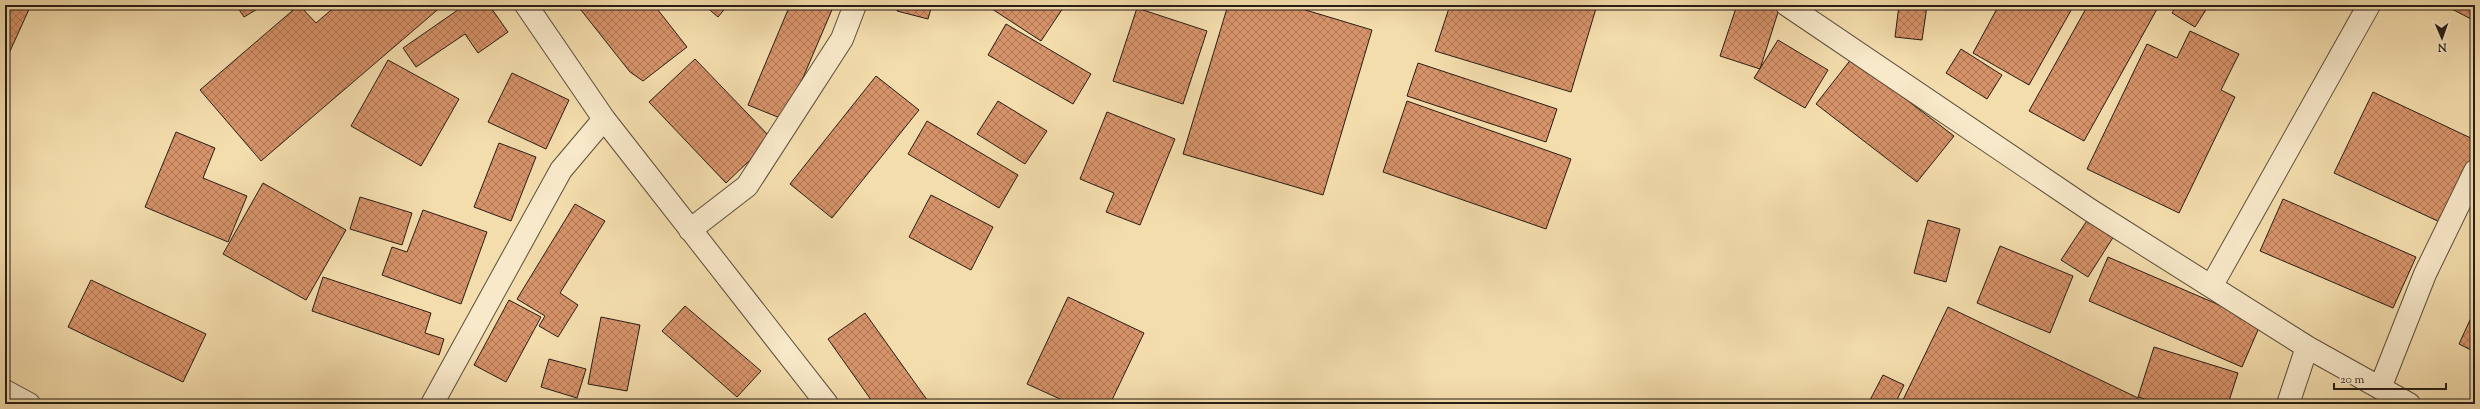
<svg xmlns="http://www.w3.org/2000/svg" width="2480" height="409" font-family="'Sorts Mill Goudy',serif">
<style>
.building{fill:url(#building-cross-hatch);stroke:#281d14}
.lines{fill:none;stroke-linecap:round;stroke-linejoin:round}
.minor-casing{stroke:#5b4d3a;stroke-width:24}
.minor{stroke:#f8e9ca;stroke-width:22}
</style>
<defs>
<pattern id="building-cross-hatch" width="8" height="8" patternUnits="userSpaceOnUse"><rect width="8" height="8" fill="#d7936a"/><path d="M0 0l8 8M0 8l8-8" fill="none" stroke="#ae7756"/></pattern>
</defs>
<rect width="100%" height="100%" fill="#f4ddad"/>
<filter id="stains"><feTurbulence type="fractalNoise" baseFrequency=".005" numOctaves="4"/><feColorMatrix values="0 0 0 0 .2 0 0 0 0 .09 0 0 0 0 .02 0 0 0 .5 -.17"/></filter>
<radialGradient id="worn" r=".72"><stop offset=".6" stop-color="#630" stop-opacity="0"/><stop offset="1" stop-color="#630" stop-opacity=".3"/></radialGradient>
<path class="building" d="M5 5H31L5 62Z
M236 5H264L244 17Z
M299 5 316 23 337 5H443L261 161 200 90Z
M465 5H489L508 32 478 53 465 34 416 67 403 48Z
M577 5H654L687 47 643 81 630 72Z
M704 5H728L718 17Z
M790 5H834L785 120 748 105Z
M898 5H932L928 19 897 11Z
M986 5H1065L1041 41Z
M1228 5H1289L1372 30 1323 195 1183 154Z
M1450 5H1597L1571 92 1435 51Z
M1737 5 1780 6 1760 69 1720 56Z
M1899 5 1927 6 1922 40 1895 37Z
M1999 5H2074L2029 85 1973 53Z
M2088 5H2149L2157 9 2084 141 2029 111Z
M2177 5H2209L2195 27 2172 13Z
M2444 5H2475V21Z
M1137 8 1207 31 1183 104 1113 81Z
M1006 24 1091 74 1073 104 988 55Z
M2190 31 2239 54 2221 90 2235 97 2179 213 2087 169 2147 44 2177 58Z
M1778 40 1828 70 1805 108 1754 78Z
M1961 49 2002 75 1987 99 1946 73Z
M1852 58 1954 136 1917 182 1816 104Z
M695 59 772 139 726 183 649 102Z
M388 60 459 99 421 166 351 126Z
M1418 63 1557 109 1546 142 1407 96Z
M512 73 569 100 546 149 488 122Z
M876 76 919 110 832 218 790 184Z
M2373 92 2475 140V153L2442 223 2334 173Z
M998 101 1047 131 1025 164 977 134Z
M1407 101 1571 159 1546 229 1383 172Z
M1107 112 1175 139 1140 225 1106 212 1114 193 1080 179Z
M927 121 1018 175 999 208 908 154Z
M176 132 215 148 203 178 247 196 228 242 145 207Z
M499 143 536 157 511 221 474 207Z
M263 183 346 230 306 300 223 254Z
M931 195 993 227 971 270 909 237Z
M360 197 412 213 402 245 350 229Z
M2283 199 2416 257 2393 308 2260 251Z
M575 204 605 221 560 293 578 305 558 337 539 326 545 316 517 299Z
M423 210 487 232 461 304 382 275 392 247 407 252Z
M2088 219 2114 236 2088 277 2061 260Z
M1928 220 1960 229 1946 282 1914 273Z
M2000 246 2073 276 2050 333 1977 303Z
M2108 257 2261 323 2242 367 2089 301Z
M323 277 431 313 425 333 444 339 439 355 312 311Z
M91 280 206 334 183 382 68 327Z
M1068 297 1144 333 1110 404H1071L1027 384Z
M509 300 541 317 506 382 474 365Z
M685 306 761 371 737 397 662 331Z
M1948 307 2138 398 2135 404H1901Z
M2475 309V352L2459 344Z
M865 313 930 404H874L828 339Z
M601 317 640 325 627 391 588 384Z
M2154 347 2238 373 2228 404H2161L2138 397Z
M549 359 586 369 577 398 541 387Z
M1883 375 1904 385 1895 404H1874L1869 402Z"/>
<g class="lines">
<g class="minor-casing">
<path id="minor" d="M526 5 604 119 827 404
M1787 5 2090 210 2307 347 2409 404
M690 230 747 186 842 39 855 5
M2212 285 2369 5
M2380 388 2425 274 2475 171
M5 391 29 404
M432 404 561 170 604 119
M2288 404 2307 347"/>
</g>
<use href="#minor" class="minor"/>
</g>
<rect width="2480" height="409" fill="none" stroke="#f4ddad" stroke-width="20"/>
<rect x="6" y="6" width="2468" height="397" fill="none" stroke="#281d14" stroke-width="2"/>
<rect x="10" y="10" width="2460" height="389" fill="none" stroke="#281d14"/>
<g transform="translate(2442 38) rotate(178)" stroke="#f8e9ca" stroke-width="3" paint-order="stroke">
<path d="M0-3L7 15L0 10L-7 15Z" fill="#281d14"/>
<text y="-6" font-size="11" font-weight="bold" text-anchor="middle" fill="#281d14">N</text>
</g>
<path d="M2334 383v6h112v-6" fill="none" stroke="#281d14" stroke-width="2"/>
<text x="2340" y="383" font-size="12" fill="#281d14" stroke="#f8e9ca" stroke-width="3" paint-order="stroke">20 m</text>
<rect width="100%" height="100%" filter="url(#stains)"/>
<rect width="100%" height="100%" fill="url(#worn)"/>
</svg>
